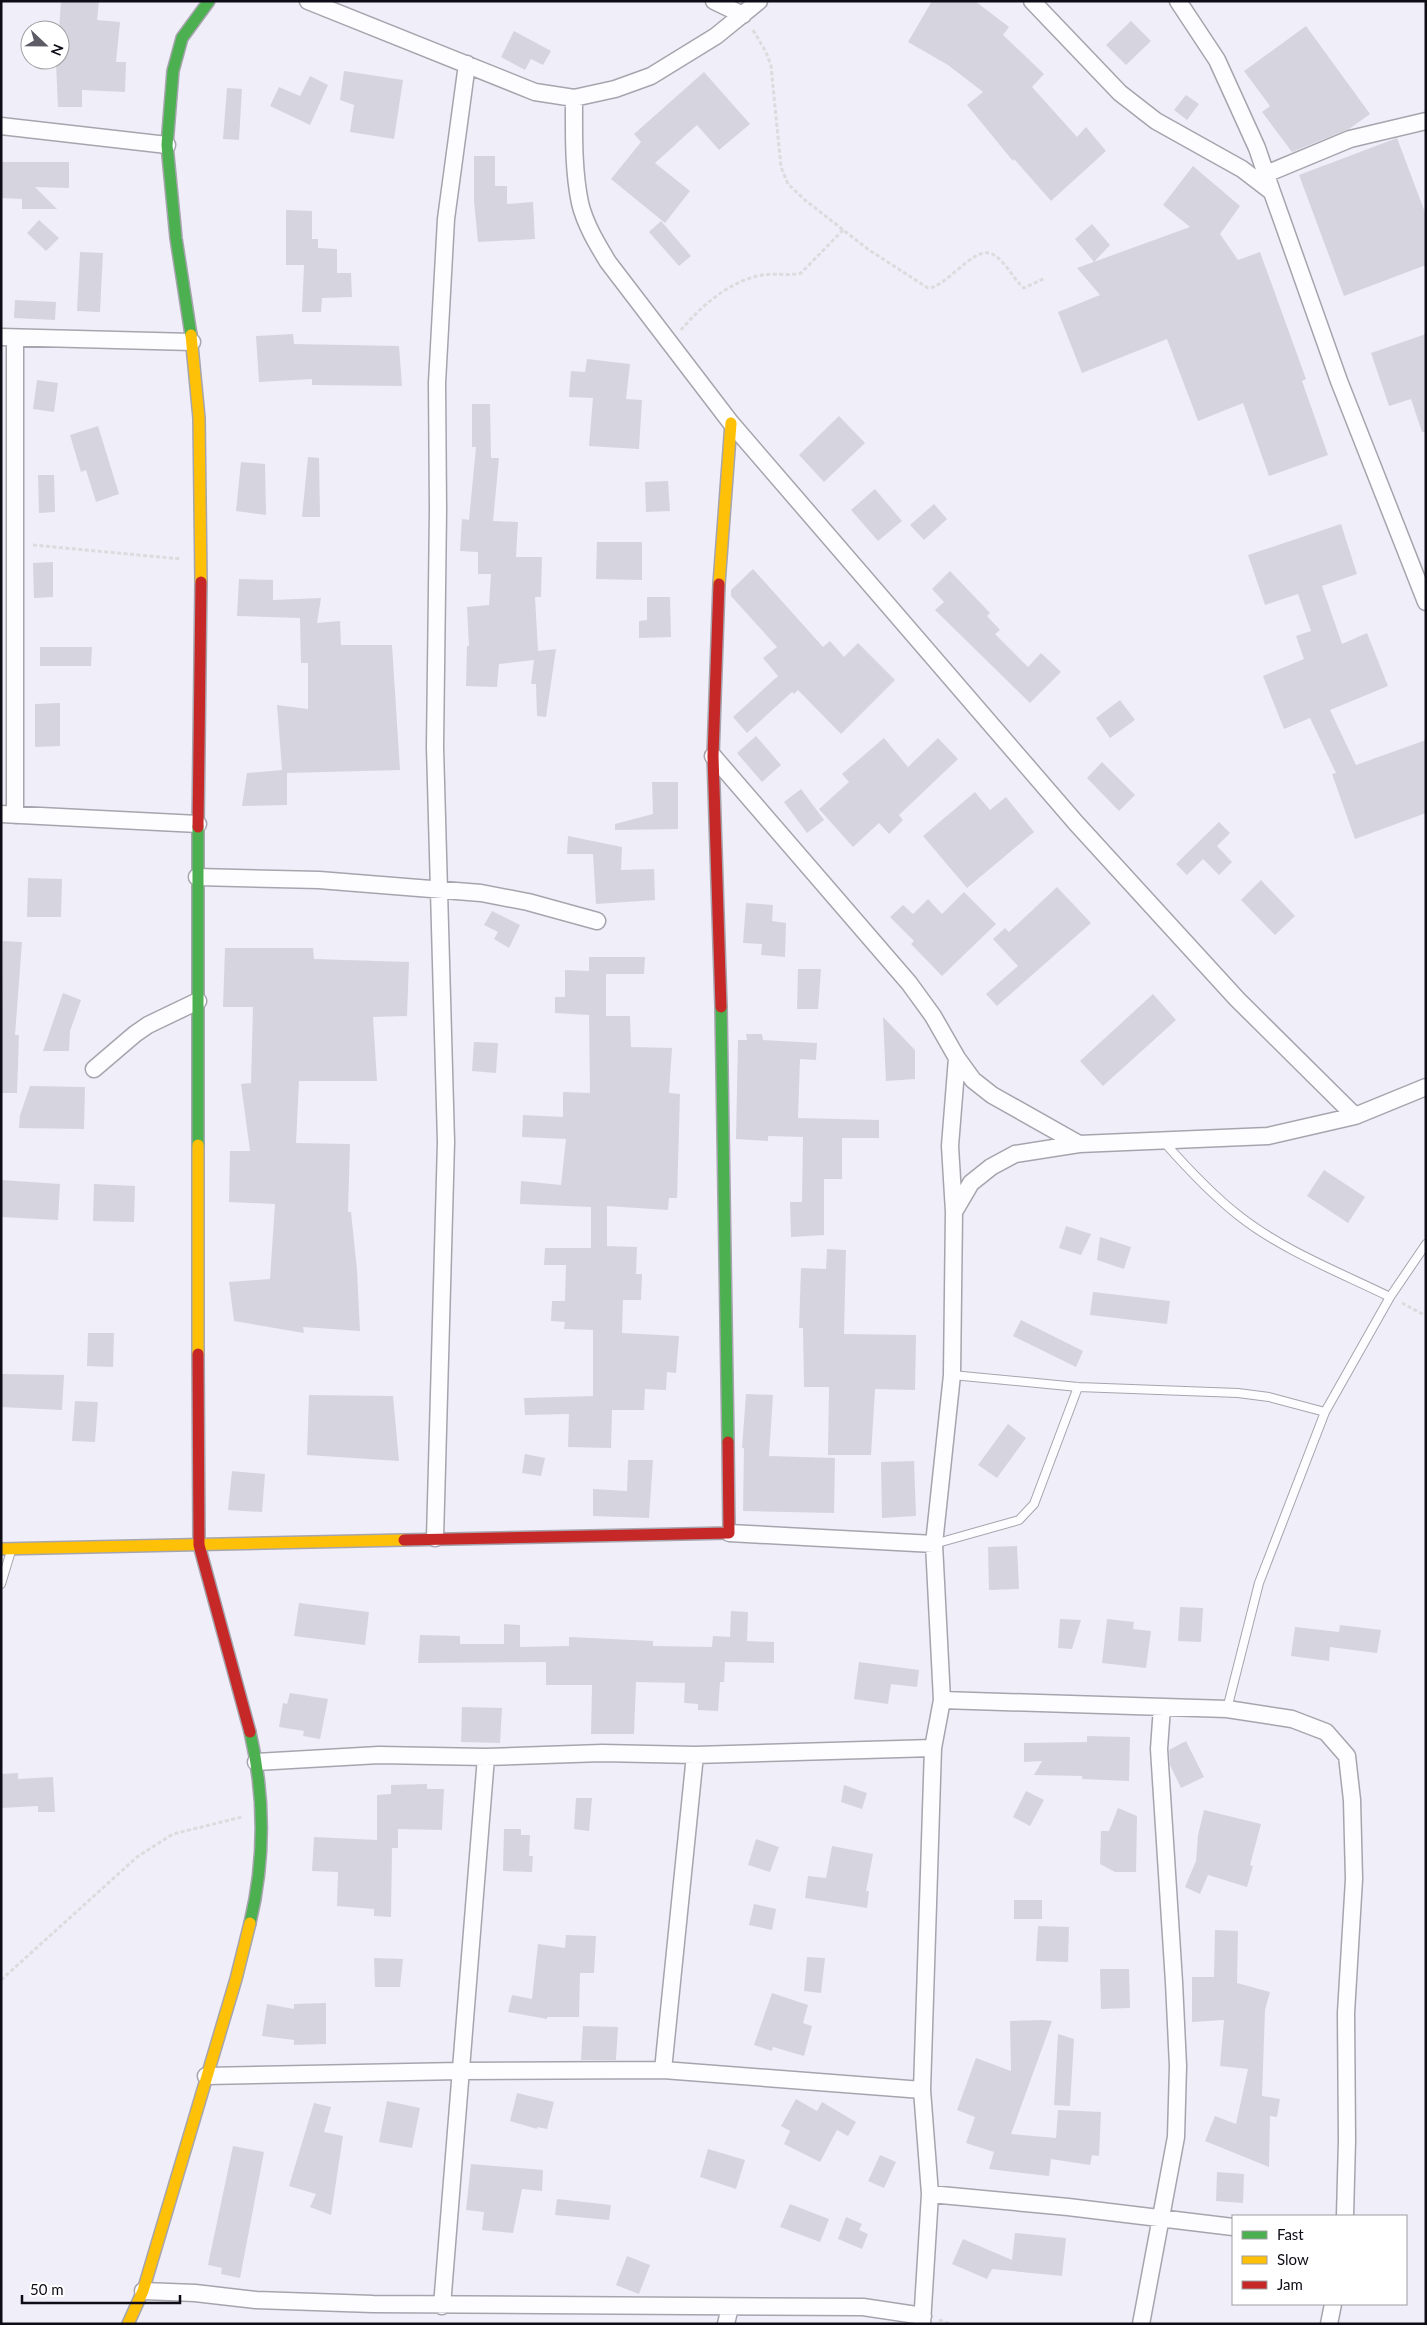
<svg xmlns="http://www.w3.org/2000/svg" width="1427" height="2325" font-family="Lato,sans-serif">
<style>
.building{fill:#d6d5df}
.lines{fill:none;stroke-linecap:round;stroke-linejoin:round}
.lane-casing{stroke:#a6a5ae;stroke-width:10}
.street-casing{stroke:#a6a5ae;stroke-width:19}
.fast-casing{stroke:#a6a5ae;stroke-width:14}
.slow-casing{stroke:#a6a5ae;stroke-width:14}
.jam-casing{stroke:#a6a5ae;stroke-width:14}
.path{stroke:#dcdbde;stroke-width:3;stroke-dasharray:4 2.5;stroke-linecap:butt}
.lane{stroke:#fdfcfe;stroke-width:8}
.street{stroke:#fdfcfe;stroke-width:16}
.fast{stroke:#4caf50;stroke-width:11}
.slow{stroke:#ffc107;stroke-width:11}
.jam{stroke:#c62828;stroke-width:11}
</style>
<rect width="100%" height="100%" fill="#f0eef8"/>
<path class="building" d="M61 1H99L97 20 120 22 116 62H126L125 92 82 90V107H58L56 63V60H60L59 30Z
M932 1H975L1009 27 1003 35 1044 74 1032 87 1077 137 1086 127 1106 151 1051 201 1014 159 1013 161 967 105 983 92 948 65 908 42Z
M1131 21 1151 41 1126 65 1106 45Z
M1306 26 1370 114 1349 129 1292 152 1262 112 1270 106 1244 71Z
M514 31 551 51 543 65 531 59 525 70 501 57Z
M344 71 403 80 394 139 350 132 354 105 340 100Z
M704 72 750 124 719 150 697 125 655 163 690 191 665 223 611 179 641 142 634 134Z
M310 76 328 85 310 125 270 106 279 87 300 96Z
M227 88 242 89 239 140 223 139Z
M1186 95 1199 104 1187 120 1174 110Z
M1397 138 1426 215V265L1344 296 1299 175Z
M474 156H495V186H507V204L533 202 535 239 478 242 474 201Z
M1 162H69V188L35 187 57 209H22V199L1 198Z
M1193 166 1240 206 1220 234 1238 260 1260 252 1306 379 1302 381 1328 455 1269 476 1243 403 1198 421 1167 339 1082 373 1058 312 1100 295 1077 268 1190 227 1163 205Z
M286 210 312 211V239H318V248L337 249V273H351L352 297 322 298 321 312H302L304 265H286Z
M39 220 59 238 46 251 27 233Z
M661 221 691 256 679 266 649 232Z
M1092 224 1110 245 1094 262 1075 239Z
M80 252 103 253 100 312 77 311Z
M15 300 56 302 55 320 14 318Z
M293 334 294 344 399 346 402 386 312 385V379L259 382 256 336Z
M1426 334V432H1422L1411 399 1389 406 1371 353Z
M587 359 630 364 626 399 642 400 639 449 589 446 593 398 569 397 571 371 585 372Z
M37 380 58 383 54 412 33 409Z
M472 404H490L491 458H499L493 521 518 522 516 557H542L541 597H535L538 651 556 649 546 717 537 716 536 684H531L534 660 499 664 497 687 466 686 467 646H469L467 607 489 605 491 574H478V552L460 551 462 519 469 520 476 447H472Z
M839 416 865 443 824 482 799 455Z
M98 426 119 494 96 502 86 470 81 472 70 435Z
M308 457 319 458 320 517H302Z
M241 462 265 464 266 515 236 511Z
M38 475H54L55 512 39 513Z
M668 481 670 511 646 512 645 482Z
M875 489 902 521 878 541 851 510Z
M934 504 947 519 924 540 910 525Z
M1341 524 1357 574 1322 586 1342 644 1367 633 1388 686 1330 710 1356 765 1426 740V813L1355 839 1332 774 1336 773 1310 718 1284 729 1263 676 1304 659 1296 636 1311 631 1298 594 1265 605 1248 555Z
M597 542H642V580L596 579Z
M53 562V597L34 598 33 563Z
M753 569 823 647 830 641 844 657 858 643 895 680 841 734 798 690 794 694 792 692 747 733 733 717 778 676 763 658 777 647 731 596V590Z
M950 571 990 613 987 616 1000 630 995 634 1028 667 1041 653 1061 672 1030 703 935 610 944 602 932 589Z
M239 579 273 580V600L321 598 317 623 340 621 341 645H392L400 770 287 773V805L242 806 247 773 282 770 277 705 308 709V663H301L300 618 237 616Z
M647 597H670L671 637 639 638V621L647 620Z
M40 647H92L91 666H40Z
M1120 700 1135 720 1110 738 1096 718Z
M60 703V746L35 747V704Z
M756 736 781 765 762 782 737 753Z
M884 738 908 767 938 738 958 759 899 815 903 820 889 834 879 823 853 847 819 809 849 782 842 774Z
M1102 762 1135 795 1119 811 1087 778Z
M652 782H678V829L615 830V824L653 814Z
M801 789 824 820 807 833 784 802Z
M975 792 990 810 1006 797 1034 832 967 888 923 836Z
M1219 822 1230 833 1217 846 1232 862 1219 875 1203 859 1187 875 1176 864Z
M568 836 622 847 621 870 654 869 655 900 596 904 593 854H567Z
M28 878 62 879 61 917H27Z
M1261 880 1295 916 1275 935 1241 900Z
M1057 887 1091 923 997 1006 986 994 1018 966 993 939 1005 928 1009 932Z
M964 892 996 924 942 976 911 944 914 941 890 917 903 905 913 914 928 899 942 914Z
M746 903 773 905 772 921 786 923 785 957 761 955 762 944 743 943Z
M492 911 520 925 509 948 494 939 498 932 484 925Z
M3 941 22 942 15 1035H19L17 1093H1Z
M225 948H313L314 959 409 962 407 1016 373 1017 377 1081H299L296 1143 350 1144 348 1212H351L357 1270 360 1331 303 1327 304 1333 234 1321 229 1282 270 1279 275 1204 229 1202 230 1151H250L241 1084 251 1083 253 1007H223Z
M589 957H645L644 974H606V1016H630L631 1047 672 1048 669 1093 680 1094 677 1198H669L668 1210 607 1206V1246L637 1247 636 1274H642L641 1300H623L622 1333 679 1336 676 1373 667 1372 666 1390 645 1389 644 1410H612L611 1448 568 1447 569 1414 525 1415 524 1398 593 1396V1330L564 1329 565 1322 551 1321 552 1301H565L566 1265H544L545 1248H591V1207L520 1204 521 1181 561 1185 566 1139 522 1137 523 1115 563 1117V1092L590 1093 589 1015 555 1013V997H565V970L589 971Z
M798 969H821L818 1009H797Z
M63 993 81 1000 70 1031 69 1051H43Z
M1153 994 1176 1020 1103 1086 1080 1061Z
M883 1017 915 1050V1079L886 1081Z
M746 1034H762L763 1040 817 1043 816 1060 800 1059 798 1118 879 1120V1138H842V1179H824V1235L791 1237 790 1202H802L803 1137 768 1136V1141L736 1139 738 1040H747Z
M474 1042 498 1043 496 1073 472 1071Z
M30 1086 85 1087 84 1129 19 1128 20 1115Z
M1324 1170 1365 1197 1348 1223 1307 1196Z
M1 1180 60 1184 58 1220 1 1217Z
M94 1184 135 1186 134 1222 93 1221Z
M1066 1226 1091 1234 1081 1255 1059 1248Z
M1100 1237 1131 1247 1124 1269 1097 1260Z
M827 1249 846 1250 844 1334 916 1335 915 1390 875 1389 871 1455H828L829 1389V1387H804L803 1328H799L801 1268 826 1269Z
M1093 1292 1170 1301 1167 1324 1090 1315Z
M1021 1320 1083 1351 1076 1367 1013 1336Z
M88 1333H114L113 1367 87 1366Z
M2 1374 64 1375 62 1410 1 1407Z
M746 1394 773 1395 769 1456 835 1458 834 1513 743 1511 744 1448H742Z
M309 1395 393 1396 399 1461 307 1455Z
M75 1401 98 1402 95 1442 72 1441Z
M1008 1424 1026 1438 997 1478 978 1465Z
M525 1454 545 1458 541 1476 522 1473Z
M628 1460H653L649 1518 593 1516V1489L627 1491Z
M914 1461 916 1516 882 1518 881 1462Z
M232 1471 265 1474 262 1512 228 1510Z
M1017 1546 1019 1589 989 1590 988 1547Z
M299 1603 369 1612 365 1645 294 1636Z
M1180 1607 1203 1608 1201 1642 1178 1641Z
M731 1611 748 1612 747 1641 774 1642V1663L725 1662 724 1682H720L718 1711 698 1710V1704L684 1703 685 1683 636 1682 634 1734H591L592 1685H546V1662L418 1663 420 1635 460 1636V1644H504V1624L520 1625V1647L569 1646V1637L653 1641V1646L712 1647 713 1636 730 1637Z
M1060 1619 1081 1620 1072 1649 1058 1648Z
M1107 1619 1134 1622 1133 1629 1151 1631 1146 1668 1102 1663Z
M1340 1625 1381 1630 1377 1653 1330 1647 1329 1661 1291 1656 1295 1627 1339 1632Z
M859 1662 919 1670 917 1687 891 1684 888 1704 854 1699Z
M290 1693 328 1699 320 1739 303 1736 304 1731 279 1727 283 1703 287 1704Z
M462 1707 502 1708 500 1743 461 1742Z
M1087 1736 1130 1737 1129 1781 1082 1779V1776L1034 1775 1042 1761 1024 1762V1743L1087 1742Z
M1186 1741 1204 1777 1181 1788 1170 1765 1169 1750Z
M18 1773V1779L53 1777 55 1812H38V1806L1 1808V1774Z
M427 1784V1789H444L442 1830 398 1829V1848H392L391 1917 374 1916V1909L337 1906 338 1872 312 1871 314 1837 377 1840V1795L391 1794V1785Z
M844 1785 867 1793 862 1809 841 1802Z
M1026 1791 1044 1800 1030 1826 1013 1817Z
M576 1798H592L589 1831 574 1829Z
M1118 1808 1137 1816 1136 1872H1115L1100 1864 1101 1831H1109Z
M1204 1810 1261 1824 1250 1865 1253 1866 1247 1887 1208 1875 1200 1894 1185 1887 1196 1861 1198 1835Z
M504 1829H521V1835H530L529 1856H533L532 1872 503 1871Z
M756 1839 779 1847 770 1872 748 1865Z
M832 1846 873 1854 866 1891H869L867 1908 805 1898 808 1876 826 1878Z
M1014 1900H1042V1919H1014Z
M754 1904 776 1909 772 1930 749 1925Z
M1038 1926 1069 1927 1068 1962 1036 1961Z
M1215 1930 1238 1931 1237 1983 1270 1992 1265 2010 1262 2096 1280 2099 1277 2117 1270 2116 1269 2167 1205 2141 1215 2116 1236 2124 1248 2069 1220 2066 1224 2020 1192 2022V1977H1214Z
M566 1935 596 1936 594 1973H580L579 2017H547V2019L508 2012 512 1995 532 1999 538 1944 565 1948Z
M807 1957 825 1958 821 1993 804 1991Z
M374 1958 403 1959 400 1987H375Z
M1100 1969H1129L1130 2008 1101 2009Z
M772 1993 808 2005 803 2023 812 2026 804 2056 773 2047 772 2051 754 2045Z
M326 2003V2044L294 2045V2040L262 2036 267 2004 294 2009V2004Z
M1043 2020 1052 2021 1011 2134 1056 2138 1058 2110 1101 2112 1099 2156 1092 2155 1090 2165 1051 2159 1049 2176 989 2169 994 2152 966 2143 975 2117 957 2110 976 2058 1011 2071 1010 2021Z
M583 2026 618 2027 616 2060H581Z
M1058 2034 1074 2039 1070 2106 1054 2105Z
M517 2093 554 2102 547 2129 537 2127V2129L510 2121Z
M796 2099 817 2111 822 2102 856 2122 848 2136 837 2130 820 2162 784 2144 790 2131 781 2126Z
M387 2101 420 2108 412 2148 379 2142Z
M314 2103 331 2107 324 2132 343 2136 331 2215 310 2207 316 2194 289 2186Z
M233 2146 264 2152 240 2278 221 2274 222 2268 208 2265Z
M708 2149 745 2160 736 2189 700 2177Z
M880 2155 896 2162 884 2188 868 2181Z
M471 2164 543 2170 542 2191 522 2189 513 2233 482 2230 484 2212 466 2210Z
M1217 2172 1244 2174 1243 2203 1216 2201Z
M557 2199 611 2205 609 2220 555 2215Z
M790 2204 829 2219 820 2242 780 2227Z
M846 2217 862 2224 859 2230 868 2234 862 2249 838 2239Z
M1015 2233 1066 2238 1062 2276 992 2269 987 2279 952 2264 963 2239 1012 2260Z
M627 2256 650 2265 639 2294 616 2285Z"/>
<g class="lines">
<g class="lane-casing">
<path id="lane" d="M1164 1142C1187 1168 1210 1193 1238 1215 1282 1250 1339 1272 1390 1297
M952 1375 1078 1387 1238 1393 1269 1397 1325 1412
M934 1544 1019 1520 1034 1504 1078 1387
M1 1584 11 1551
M1227 1709 1259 1583 1325 1412 1390 1297 1426 1244"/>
</g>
<g class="street-casing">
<path id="street" d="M308 1 535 92 574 98 615 89 651 76 716 36 759 1
M714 1 743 15
M1032 1 1120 93 1156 121 1242 169 1272 192 1339 381 1426 602
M1178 1 1217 60 1257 148 1272 192
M574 98C574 133 573 169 580 203 585 224 597 244 608 262L731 423 1076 823 1237 999 1355 1116
M1 126 167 145
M1266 174 1350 139 1426 121
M1 337 192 342
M15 339V815
M713 756 909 983 933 1016 957 1058 973 1080 992 1095 1079 1144
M1 814 198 824
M197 877 319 880 481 893 528 902 597 921
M94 1069 135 1034 148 1025 198 1001
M954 1212 950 1146 957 1058
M729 1533 934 1544
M435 1538 446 1142 435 747 438 510 437 383 446 219 467 64
M942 1700 934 1544 952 1375 954 1212 971 1183 991 1167 1015 1154 1079 1144 1268 1136 1355 1116 1426 1087
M256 1762 379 1755 486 1757 602 1753 695 1755 933 1748
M663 2070 695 1755
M206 2076 460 2071 663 2070 922 2090
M930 2194 1068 2207 1233 2227
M143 2291 195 2293 256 2300 373 2304 863 2307 923 2316
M442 2306 486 1757
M726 2324 730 2307
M922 2324 930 2194 922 2090 933 1748 942 1700 1227 1709 1292 1719 1326 1732 1347 1756 1352 1800 1354 1879 1346 2013 1347 2140 1345 2216
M1141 2324 1176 2137 1178 2066 1174 1982 1159 1749 1162 1707
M1329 2324 1333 2304"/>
</g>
<g class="fast-casing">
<path id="fast" d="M191 335 176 238 167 145 173 71 182 38 209 1
M198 827V1145
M721 1007 728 1442
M250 1923C265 1860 265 1796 250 1732"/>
</g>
<g class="slow-casing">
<path id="slow" d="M191 335 199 418 201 582
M719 584 731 423
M198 1145V1354
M1 1549 404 1540
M128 2324 143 2291 236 1979 250 1923"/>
</g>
<g class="jam-casing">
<path id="jam" d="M719 584 713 756 721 1007
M198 827 201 582
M198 1354 199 1545 250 1732
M404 1540 729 1533 728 1442"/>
</g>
<path class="path" d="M753 30 766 52 771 66 781 167 788 184 805 200 869 250 928 288C946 288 974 245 992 254 1005 260 1013 279 1024 288L1045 278
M681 330C702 305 730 281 762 275 775 273 789 276 801 273L843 230
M33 545 181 559
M1402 1303 1426 1316
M1 1980 137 1857 173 1834 242 1817
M939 2320 951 2324"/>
<use href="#lane" class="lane"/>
<use href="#street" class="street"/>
<use href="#fast" class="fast"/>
<use href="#slow" class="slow"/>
<use href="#jam" class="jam"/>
</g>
<rect width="1427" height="2325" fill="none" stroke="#0e0c16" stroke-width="5"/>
<rect x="1232" y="2215" width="175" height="90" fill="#ffffff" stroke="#9f9ea2"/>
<rect x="1242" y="2231" width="25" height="8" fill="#4caf50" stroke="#9f9ea2"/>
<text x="1277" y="2240" font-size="15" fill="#0e0c16">Fast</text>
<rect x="1242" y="2256" width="25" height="8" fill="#ffc107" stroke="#9f9ea2"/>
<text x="1277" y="2265" font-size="15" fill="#0e0c16">Slow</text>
<rect x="1242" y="2281" width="25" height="8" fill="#c62828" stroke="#9f9ea2"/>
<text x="1277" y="2290" font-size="15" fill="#0e0c16">Jam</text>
<g transform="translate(45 45) rotate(112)"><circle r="24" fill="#ffffff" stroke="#9f9ea2"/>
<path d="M0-4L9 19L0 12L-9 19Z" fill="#5d5b65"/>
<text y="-8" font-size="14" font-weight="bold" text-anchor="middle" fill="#0e0c16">N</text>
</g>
<path d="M22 2295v8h158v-8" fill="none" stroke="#0e0c16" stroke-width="2.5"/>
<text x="30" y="2295" font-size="15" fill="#0e0c16" stroke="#ffffff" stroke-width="4" paint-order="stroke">50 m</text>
</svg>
